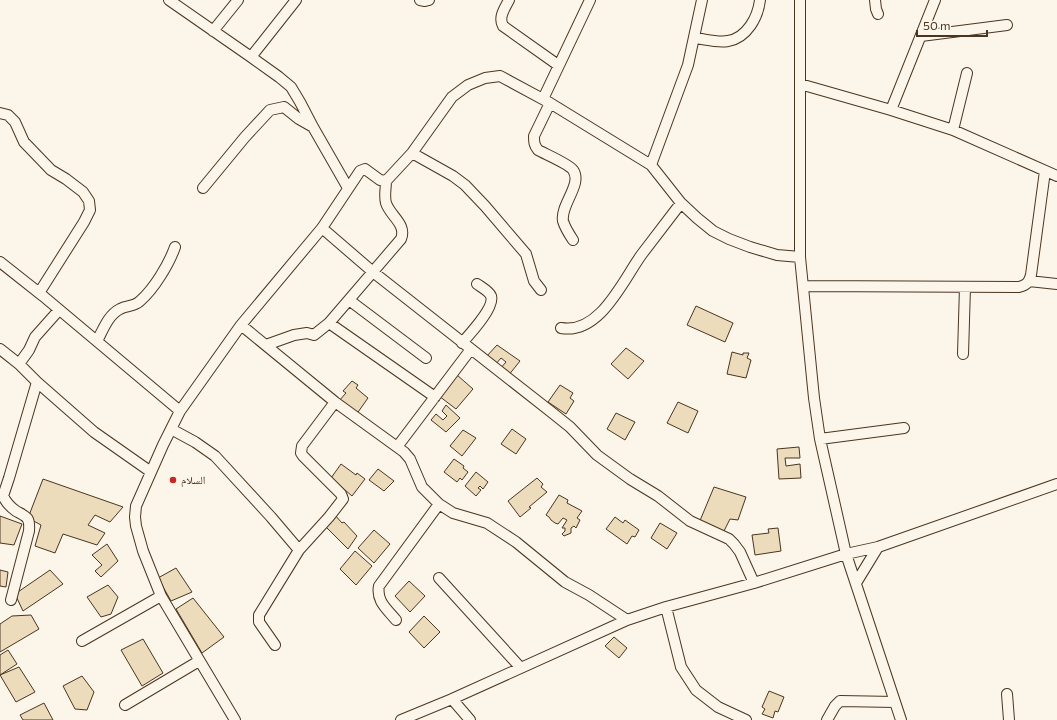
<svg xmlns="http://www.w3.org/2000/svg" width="1057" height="720" font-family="Commissioner,'Noto Naskh Arabic',sans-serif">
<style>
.building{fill:#ecdcbc;stroke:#4a3520}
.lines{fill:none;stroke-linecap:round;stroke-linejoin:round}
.minor-casing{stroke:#4a3520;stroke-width:12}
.minor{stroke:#fbf6e9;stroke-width:10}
.poi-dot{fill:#c62828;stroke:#fbf6e9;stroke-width:1.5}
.labels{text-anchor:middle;stroke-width:3;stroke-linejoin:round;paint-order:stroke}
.poi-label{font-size:11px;fill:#4a3520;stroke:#fbf6e9;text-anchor:start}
</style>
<rect width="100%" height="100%" fill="#fbf6e9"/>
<path class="building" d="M696 306 733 323 725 342 687 325Z
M497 345 520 361 508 376 500 369 506 362 501 358 495 365 486 357Z
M626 348 644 361 628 379 611 364Z
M732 352 743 355V353H749L747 358 751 360 746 378 727 374Z
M457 375 473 389 456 409 439 396Z
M352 381 358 385 356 388 368 398 356 415 338 402 346 393 343 391Z
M560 385 573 393 570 398 574 401 566 414 548 402Z
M678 402 698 411 688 433 667 423Z
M446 405 460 418 446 432 431 420 436 414 443 420 447 416 442 411Z
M616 413 635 422 625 440 607 429Z
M512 429 526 439 516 454 501 444Z
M463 430 476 438 462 456 450 446Z
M799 447 800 458H785L786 466 800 464 801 478 779 479 777 449Z
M454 459 464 466 463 468 468 472 462 480 460 478 457 482 444 472Z
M341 464 356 475 357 473 365 479 352 496 331 478Z
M378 469 394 481 384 491 369 480Z
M476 472 488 482 483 489 480 486 478 488 481 490 476 496 465 486Z
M537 478 543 484 541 487 547 492 529 507 531 508 520 517 508 501Z
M43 479 123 507 110 522 95 515 88 525 105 533 97 545 63 534 55 553 35 546 41 525 28 518Z
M714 487 746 497 738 520 730 519 723 533 699 523Z
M559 495 568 500 567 503 582 511 577 518 580 520 576 528 574 526 571 528V533L564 536 562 534 565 531V528H562L567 520 563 518 558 524 555 523 551 520 549 517 546 515Z
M334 514 342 523 344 522 357 536 348 549 324 525Z
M0 516 22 524 14 545 0 543Z
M615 517 623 523 625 520 639 530 635 537 632 536 627 544 606 529Z
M660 523 677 533 667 549 651 538Z
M778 528 781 551 755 555 752 535 769 533 768 529Z
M374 530 390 544 374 563 358 548Z
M107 544 118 561 101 577 95 571 102 565 92 555Z
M355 551 372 566 356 585 340 569Z
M176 568 192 592 171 601 158 578Z
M0 570 8 572 6 587 0 586Z
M50 570 63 584 23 611 15 594Z
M409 581 425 596 410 612 395 596Z
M108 585 118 597 111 614 101 617 87 597Z
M193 598 224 637 202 653 176 609Z
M31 615 39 629 0 652V624L12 616Z
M424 616 440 632 424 648 409 632Z
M614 637 627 648 619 658 605 646Z
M143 639 163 673 142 686 121 650Z
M8 650 17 664 0 675V655Z
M19 667 35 692 16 702 0 675Z
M82 676 94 692 87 710 75 709 63 686Z
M769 691 784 697 778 712 775 711 773 718 762 714 765 709 762 707Z
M44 703 53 720H23L20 715Z"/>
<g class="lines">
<g class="minor-casing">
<path id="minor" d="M169 0 251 57 279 77 291 87 300 102 313 127 348 188
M420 0 425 1 429 0
M509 0C505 8 498 17 503 26L558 65
M800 0V257L814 398 820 439 846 554 901 720
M875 0 876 9 878 14
M213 31 238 0
M921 36 1007 25
M694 38C705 39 717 43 728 41 747 38 758 17 760 0
M251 57 296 0
M800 84 891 110 953 130 1057 176
M543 99 590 0
M550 103 534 136C534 142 534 145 538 150 545 154 569 164 573 170 583 184 560 205 563 221 565 228 569 234 573 240
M891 110 935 0
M0 113 8 115 15 122 24 142 51 170 66 179 83 192 89 201 90 210 84 222 39 293
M953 130 967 73
M412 153 453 176 465 185 485 206 526 254 534 281 541 290
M651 165 688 65 702 0
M203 188 245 137 270 110 284 107 299 119 313 127
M322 228 373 272 550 411 570 427 597 455 630 479 658 496 690 521 729 539 734 544 740 552 754 583
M0 262 43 296 180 411
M1029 281 1057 284
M803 286 1019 287C1027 285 1029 282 1031 275L1045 171
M349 300 426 358
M329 323 435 397
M241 325 335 402 404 452 410 459 422 487 439 504 453 513 487 523 516 542 565 582 589 595 627 620
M561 328C600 335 623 280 642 254 655 237 668 220 681 203
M97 341C103 330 108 315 120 309 127 305 134 307 140 301 154 289 169 264 175 247
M462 343C470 334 495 307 491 296 489 291 481 287 477 284
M266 345 294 335 307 333 314 335 329 323 401 239C407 224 390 216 386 203 384 196 386 188 386 181L412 153 452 97 468 85 485 78 500 76 550 103 651 165 681 203 697 218 713 231 729 239 750 247 777 255 800 257
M0 349 19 364 37 382 9 478 3 496
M963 354 965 287
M19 364 29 350 35 337 59 310
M37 382 94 432 151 472
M171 429 195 442 215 456 271 517 299 550
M820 439 904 428
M397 447 471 349
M3 496C6 502 10 507 16 511 27 517 30 517 29 531L11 600
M439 578 520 667
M856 583 878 547
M666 607 681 667 696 690 718 707 746 720
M396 620C387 609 376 601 379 586L439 504
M82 641 161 596
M275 645 259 622V615L299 550 329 517 343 499 341 494 303 456 301 453 302 446 335 402
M1007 694 1009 720
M452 699 470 720
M125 705 199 661
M235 720 161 596 143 551 136 526 135 517 136 506 163 445 180 411 241 325 322 228 360 171 365 169 380 180 386 181
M401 720 452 699 627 620 666 607 754 583 846 554 878 547 1057 484
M827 720 835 706 840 701 895 702"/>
</g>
<use href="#minor" class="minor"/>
</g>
<circle class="poi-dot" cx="173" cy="480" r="4"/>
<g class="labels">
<g class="poi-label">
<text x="181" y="484">السلام</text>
</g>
</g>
<path d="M917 30v6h70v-6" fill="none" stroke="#4a3520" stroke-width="2"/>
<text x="923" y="30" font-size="12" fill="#4a3520" stroke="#fbf6e9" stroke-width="3" paint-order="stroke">50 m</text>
</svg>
